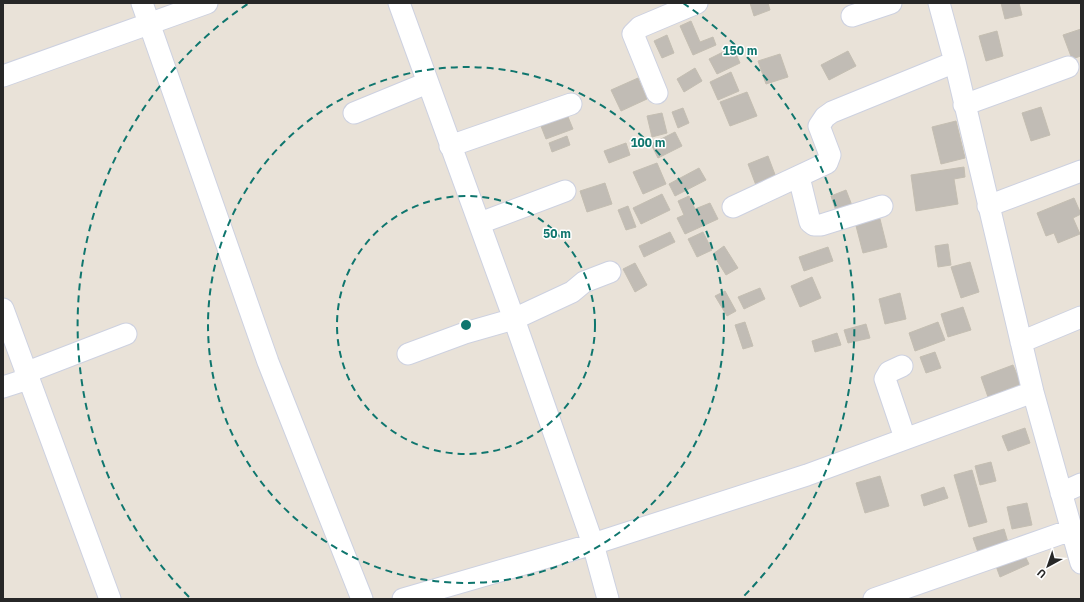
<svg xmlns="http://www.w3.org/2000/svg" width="1084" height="602" font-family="'IBM Plex Sans',sans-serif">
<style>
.building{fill:#c1bcb5;stroke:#c4beb2}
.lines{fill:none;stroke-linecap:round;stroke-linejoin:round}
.minor-casing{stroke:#cdd1e0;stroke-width:23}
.minor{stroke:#fff;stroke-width:21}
.ring{fill:none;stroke:#0f766e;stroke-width:2;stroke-dasharray:7 5}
.centre{fill:#0f766e;stroke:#fff;stroke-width:2}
.ring-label{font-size:12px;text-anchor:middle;font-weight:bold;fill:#0f766e;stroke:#fff;stroke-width:3;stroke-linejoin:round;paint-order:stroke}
</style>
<rect width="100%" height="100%" fill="#e9e2d8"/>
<path class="building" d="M750 3H768L770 10 754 16Z
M1001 3H1019L1022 15 1005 19Z
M691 21 700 42 713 37 716 45 693 55 680 26Z
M1081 29V56L1072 59 1063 35Z
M997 31 1003 56 986 61 979 36Z
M667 35 674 53 662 58 654 41Z
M733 47 740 63 717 74 709 59Z
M848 51 856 66 829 80 821 65Z
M780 54 788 77 766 84 758 61Z
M695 68 702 81 684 92 677 79Z
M731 72 739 91 718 100 710 82Z
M638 78 647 99 621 111 611 90Z
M747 92 757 116 730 126 720 102Z
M1041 107 1050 135 1031 141 1022 113Z
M683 108 689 123 678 128 672 112Z
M566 112 573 129 546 139 539 121Z
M662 113 667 133 652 137 647 116Z
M956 121 965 158 941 164 932 127Z
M675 132 682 146 658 158 651 144Z
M567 136 570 145 552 152 549 143Z
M626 143 630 155 609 163 604 151Z
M768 156 777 180 757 188 748 164Z
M657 163 666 184 643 194 633 172Z
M964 167 965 177 954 179 958 204 916 211 911 175Z
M699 168 706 180 675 196 669 184Z
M605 183 612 204 587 212 580 191Z
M846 190 853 208 837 214 831 196Z
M662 194 670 210 641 224 633 208Z
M689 196 695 209 710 203 718 219 685 234 677 218 684 215 678 201Z
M1074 198 1081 214 1073 218 1080 234 1058 243 1054 233 1046 236 1037 213Z
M628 206 636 227 626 230 618 210Z
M879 215 887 247 863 253 855 222Z
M670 232 675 242 644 257 639 246Z
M703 232 712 250 697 257 688 239Z
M948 244 951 265 938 267 935 246Z
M724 246 738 268 726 275 713 254Z
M828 247 833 261 804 271 799 257Z
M970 262 979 292 961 298 951 267Z
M635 263 647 285 635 292 623 269Z
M812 277 821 298 800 307 791 286Z
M760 288 765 299 744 309 738 297Z
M725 291 736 311 727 316 715 296Z
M900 293 906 319 885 324 879 299Z
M963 307 971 330 948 337 941 314Z
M745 322 753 346 743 349 735 325Z
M938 322 945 340 915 351 909 333Z
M866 324 870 338 848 343 844 330Z
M837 333 841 345 815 352 812 341Z
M935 352 941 368 926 373 920 357Z
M1013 365 1021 384 988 397 981 377Z
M1025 428 1030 443 1008 451 1002 436Z
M991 462 996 481 980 485 975 466Z
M972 470 987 522 969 527 954 475Z
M880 476 889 506 865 513 856 483Z
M944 487 948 498 924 506 921 495Z
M1027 503 1032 525 1012 529 1007 507Z
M1004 529 1010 549 980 558 973 538Z
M1024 554 1029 564 1000 577 996 566Z"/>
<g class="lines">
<g class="minor-casing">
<path id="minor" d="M142 3 268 362 362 599
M399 3 514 319 593 544 608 599
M939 3 955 62 1033 392 1081 563
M852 16 891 3
M3 76 207 3
M657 93 633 34 640 27 697 3
M964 105 1068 67
M354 113 427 83
M450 146 571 104
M799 177 810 222 814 225H821L882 206
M988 206 1081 171
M733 207 827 163 830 155 819 126 825 117 832 112 955 62
M480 223 565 191
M3 309 110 599
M1021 342 1081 317
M408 354 465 333 514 319 572 292 584 282 610 272
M902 366 889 372 885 379 905 438
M25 373 126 334
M3 387 28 379
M1061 493 1081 484
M403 599 593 544 807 475 1033 392
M874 599 1071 530"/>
</g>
<use href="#minor" class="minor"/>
</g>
<g class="ring">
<circle cx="466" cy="325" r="129"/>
<circle cx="466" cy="325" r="258"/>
<path d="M189 597A388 388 0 0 1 249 3M683 3A388 388 0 0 1 743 597"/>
</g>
<circle cx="466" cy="325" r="6" class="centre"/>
<g class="ring-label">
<text x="740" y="55">150 m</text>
<text x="648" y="147">100 m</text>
<text x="557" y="238">50 m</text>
</g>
<rect width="1084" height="602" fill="none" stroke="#272727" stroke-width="8"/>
<g transform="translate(1048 566) rotate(220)" stroke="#ffffff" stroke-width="3" paint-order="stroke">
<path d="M0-3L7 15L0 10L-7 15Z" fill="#272727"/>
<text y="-6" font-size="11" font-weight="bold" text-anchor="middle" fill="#272727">U</text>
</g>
</svg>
